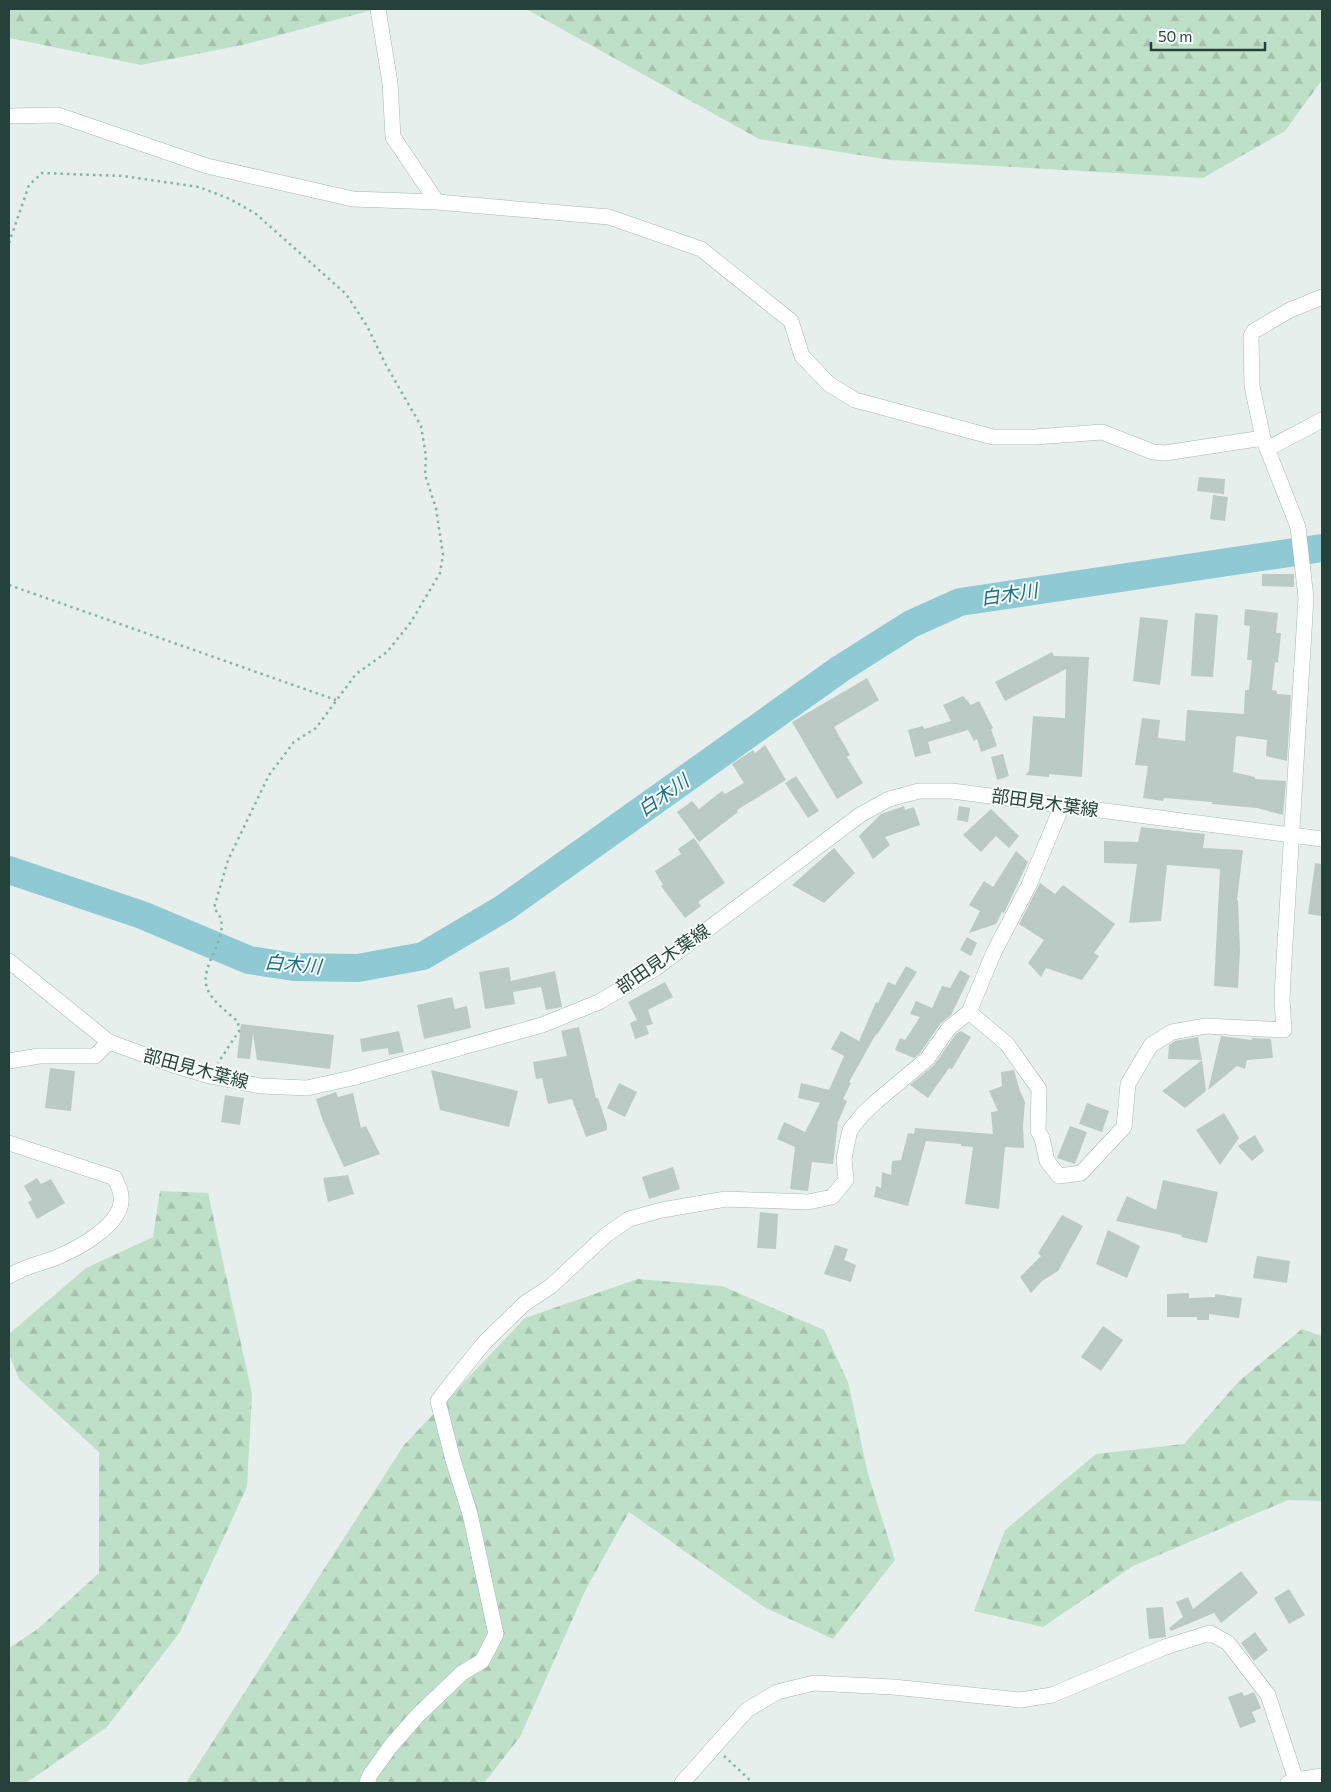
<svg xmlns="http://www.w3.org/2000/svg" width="1331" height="1792" font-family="Commissioner,'Noto Sans JP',sans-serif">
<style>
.forest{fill:url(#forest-firs)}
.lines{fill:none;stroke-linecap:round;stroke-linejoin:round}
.river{stroke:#8ec9d4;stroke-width:28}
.building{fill:#bbcac4}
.street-casing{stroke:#a8b8b2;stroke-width:16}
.secondary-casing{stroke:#a4bbb3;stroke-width:16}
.path{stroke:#86b3a5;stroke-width:2.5;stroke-dasharray:2.5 4;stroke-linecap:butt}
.street{stroke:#fff;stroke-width:15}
.secondary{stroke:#fff;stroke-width:15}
.labels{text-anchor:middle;stroke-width:4;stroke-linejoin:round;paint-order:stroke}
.street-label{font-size:18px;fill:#24423a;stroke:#f7fbf9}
.water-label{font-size:19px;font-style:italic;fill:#1c6f80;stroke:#f7fbf9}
</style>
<defs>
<pattern id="forest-firs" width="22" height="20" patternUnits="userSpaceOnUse" patternTransform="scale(1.25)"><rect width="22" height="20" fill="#bfe0c8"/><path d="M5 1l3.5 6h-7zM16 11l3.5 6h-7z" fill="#a4c1ad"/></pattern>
</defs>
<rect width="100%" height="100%" fill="#e6efeb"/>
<path class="forest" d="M9 9H376L247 44 141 65 9 38Z
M526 9H1322V80L1285 131 1203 178 890 160 759 139Z
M160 1191 208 1193 252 1394 247 1487 180 1632 107 1727 26 1783H9V1648L38 1629 99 1573V1452L19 1379 9 1354V1334L86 1268 153 1237Z
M638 1279 722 1286 824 1330 848 1382 868 1474 895 1560 833 1639 764 1607 629 1512 586 1589 520 1737 484 1783H186L404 1445 525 1318Z
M1302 1329 1322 1336V1501L1288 1500 1133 1566 1043 1627 974 1611 1005 1530 1096 1454 1184 1444 1239 1381Z"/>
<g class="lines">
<path class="river" d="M9 870 142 915 249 960 294 967 358 968 423 956 504 908 840 669 911 624 960 602 1322 548"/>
</g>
<path class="building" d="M1199 477 1225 479 1224 494 1197 491Z
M1213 495 1228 497 1225 521 1210 519Z
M1262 574H1294V587L1262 586Z
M1245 609 1278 613 1276 633H1281L1278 663 1275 662 1272 690 1277 691V694L1291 695 1287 761 1266 756 1267 740 1238 736 1236 737 1233 772 1255 777V779L1286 781 1283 815 1257 808 1212 804V802L1164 798 1163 801 1143 798 1148 766 1135 765 1142 718 1160 720 1158 738 1185 741 1187 710 1244 714 1245 690H1249L1252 660H1247L1250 626 1244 625Z
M1195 613 1218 615 1213 677 1191 676Z
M1140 617 1168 620 1160 685 1133 681Z
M1052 652 1054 656 1089 657 1082 777 1049 774V777L1025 775 1029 771 1033 716 1065 718 1066 669 1005 701 995 682Z
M867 678 879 700 834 727 850 755 847 757 863 783 837 799 792 722Z
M963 696 971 705 979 701 993 728 991 729 997 746 981 752 977 739 974 741 968 730 928 742 931 753 915 757 908 730 923 726 924 729 951 721 943 705Z
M765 745 786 780 737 810 738 812 699 842 677 812 692 801 699 809 722 791 725 794 744 783 732 764 753 750 755 753Z
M1003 754 1009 776 997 780 991 757Z
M796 776 819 811 808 818 785 783Z
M904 806 905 810 914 807 920 825 885 837 890 845 873 859 859 836 881 814Z
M959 806 970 808 968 822 957 820Z
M991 809 1019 836 1009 848 996 836 981 852 963 835Z
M1141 827 1205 834 1203 848 1243 850 1237 900H1238L1240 950 1238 988 1214 986 1220 869 1167 865 1161 921 1129 923 1137 864 1104 863V841L1138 842Z
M694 838 725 883 698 902 701 906 685 918 661 886 663 885 655 871 681 854 678 849Z
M834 848 855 873 824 903 792 885Z
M1016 851 1028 862 1004 913 1002 912 996 924 969 933 980 911 969 905 984 881 993 887Z
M1315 863 1322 864V916L1308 914Z
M1040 883 1055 894 1063 885 1115 924 1094 953 1099 956 1082 980 1046 968 1041 977 1028 963 1044 940 1019 924Z
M967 937 977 943 971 956 960 950Z
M906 966 917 972 877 1035 876 1034 849 1082 851 1083 843 1099 847 1101 838 1122 833 1164 812 1162 808 1191 790 1189 795 1147 777 1139 784 1122 805 1132 820 1103 798 1098 801 1083 829 1090 844 1056 831 1049 841 1031 859 1041 876 1002 878 1003 888 982 895 985Z
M509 967 511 981 555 971 562 1007 546 1010 541 987 513 992 515 1004 485 1009 479 972Z
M960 970 970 976 951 1015 941 1023 920 1053 914 1058 895 1050 900 1038 905 1040 920 1017 910 1014 916 1001 932 1008 942 986 950 988Z
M665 982 673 997 648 1010 653 1024 646 1026 649 1034 635 1039 630 1023 637 1020 628 1002Z
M452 997 455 1009 467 1006 471 1028 424 1039 417 1005Z
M241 1024 334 1035 330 1069 257 1060 253 1034 250 1059 237 1058Z
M579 1027 596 1098H598L607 1125V1130L586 1137 572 1099 548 1104 542 1078 536 1079 533 1062 567 1056 561 1031Z
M399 1031 404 1052 389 1055 388 1048 362 1052 360 1039Z
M961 1031 971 1037 952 1069 949 1068 928 1098 910 1085 934 1065 956 1034Z
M1221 1036 1252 1040V1038L1271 1039 1273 1058 1247 1060 1245 1069 1237 1066 1208 1090Z
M1198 1037 1202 1060 1168 1059 1169 1045 1175 1041Z
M1202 1060 1206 1091 1185 1108 1162 1091Z
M50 1068 75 1071 71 1111 45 1108Z
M431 1070 518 1091 509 1127 440 1110Z
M1014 1070 1020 1091 1025 1102 1023 1125 1024 1148 1005 1147 999 1209 965 1204 973 1147 961 1146V1144L926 1141 908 1206 874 1197 876 1186 881 1188 882 1172 891 1175 892 1161 901 1160 908 1133 914 1134 915 1128 993 1134 991 1112 998 1111 989 1091 1002 1086 1001 1072Z
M619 1083 637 1092 625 1117 607 1108Z
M336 1092 338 1097 353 1093 361 1128 366 1126 380 1154 344 1167 323 1121 316 1099Z
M225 1095 244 1098 240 1125 221 1122Z
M1087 1103 1109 1111 1102 1132 1079 1124Z
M1224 1113 1239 1138 1220 1165 1196 1130Z
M1070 1126 1087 1132 1075 1164 1057 1158Z
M1255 1135 1264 1151 1252 1161 1238 1146Z
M673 1167 680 1189 649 1199 642 1177Z
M348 1175 354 1194 328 1202 323 1178Z
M37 1178 41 1184 51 1179 65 1203 37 1219 28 1202 32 1200 24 1186Z
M1163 1180 1218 1192 1207 1243 1181 1237 1182 1235 1116 1221 1127 1196 1156 1210Z
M760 1212 778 1214 776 1249 757 1248Z
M1062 1215 1083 1226 1058 1271 1042 1281 1031 1293 1020 1277 1041 1256 1038 1253Z
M1108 1230 1140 1246 1127 1278 1096 1264Z
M835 1245 848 1249 844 1260 856 1265 851 1282 824 1274Z
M1257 1256 1290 1261 1287 1283 1253 1278Z
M1189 1293V1298L1215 1297V1294L1242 1298 1239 1318 1209 1314V1320H1197V1317H1167V1294Z
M1103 1326 1123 1340 1101 1371 1081 1357Z
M1241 1571 1258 1593 1221 1623 1214 1613 1171 1631 1169 1628 1183 1617 1176 1602 1188 1597 1193 1609Z
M1289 1589 1305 1615 1289 1624 1274 1598Z
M1163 1607 1166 1637 1149 1639 1146 1608Z
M1255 1632 1268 1650 1254 1661 1241 1643Z
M1242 1692 1244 1696 1254 1692 1261 1708 1252 1712 1256 1722 1240 1728 1228 1697Z"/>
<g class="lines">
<g class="street-casing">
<path id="street" d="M378 9 390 83 393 137 437 202
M9 116 58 115 207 166 353 199 437 202 609 217 701 249 791 321 802 356 829 384 855 400 993 437H1035L1102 432 1153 452 1165 453 1263 438
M1267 449 1322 420
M969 1012 1007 1044 1039 1089 1038 1131 1042 1138 1047 1161 1059 1176 1081 1173 1124 1127 1128 1084 1151 1045 1172 1032 1206 1026 1284 1030 1282 1000 1283 977 1306 598 1298 527 1263 438 1252 386 1251 336 1254 331 1290 310 1322 297
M9 1061 39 1056H95L109 1042
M9 1143 115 1178C117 1184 121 1190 121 1196 125 1224 77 1249 55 1258 39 1264 24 1267 9 1276
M367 1783 370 1775 390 1747 417 1716 462 1673 482 1661 496 1634 470 1514 453 1460 438 1401 443 1394 484 1343 524 1304 551 1286 606 1235 629 1219 662 1210 726 1199 808 1202 832 1197 846 1180 844 1158 850 1130 863 1114 878 1100 927 1059 949 1028 969 1012 994 952 1029 885 1062 806
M682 1783 747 1710 777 1692 814 1683 893 1687 1020 1700 1052 1695 1165 1647 1210 1633 1228 1643 1268 1695 1296 1780
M1288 1783 1296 1780 1322 1776"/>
</g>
<g class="secondary-casing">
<path id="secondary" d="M9 961 109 1042 173 1065 210 1076 261 1086 307 1088 352 1078 542 1025 599 1002 656 968 860 815 889 799 919 791H952L1322 839"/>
</g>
<path class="path" d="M9 243 29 185 42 173 123 176 199 187 230 199 256 214 346 294 367 326 386 365 421 426 426 456 425 475 436 508 443 555 440 573 411 622 387 652 356 674 316 728 294 742 269 775 228 860 214 908C216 911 219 914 220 917 229 938 199 966 207 988 212 1002 228 1012 238 1022L239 1031 218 1063
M9 585 336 700
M724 1756 753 1783"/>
<use href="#street" class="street"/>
<use href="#secondary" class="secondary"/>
</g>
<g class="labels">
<g class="street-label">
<text transform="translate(1045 803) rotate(8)" y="6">部田見木葉線</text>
<text transform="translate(663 959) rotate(-34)" y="6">部田見木葉線</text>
<text transform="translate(196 1069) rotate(15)" y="6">部田見木葉線</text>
</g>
<g class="water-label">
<text transform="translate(1009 594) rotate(-8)" y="7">白木川</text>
<text transform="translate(663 795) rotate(-35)" y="7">白木川</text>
<text transform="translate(293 964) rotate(5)" y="7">白木川</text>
</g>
</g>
<rect width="1331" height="1792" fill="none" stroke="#24423a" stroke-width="20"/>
<path d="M1151 42v8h114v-8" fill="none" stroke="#24423a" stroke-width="2.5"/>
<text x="1158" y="42" font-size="15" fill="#24423a" stroke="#f7fbf9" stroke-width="4" paint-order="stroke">50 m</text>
</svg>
